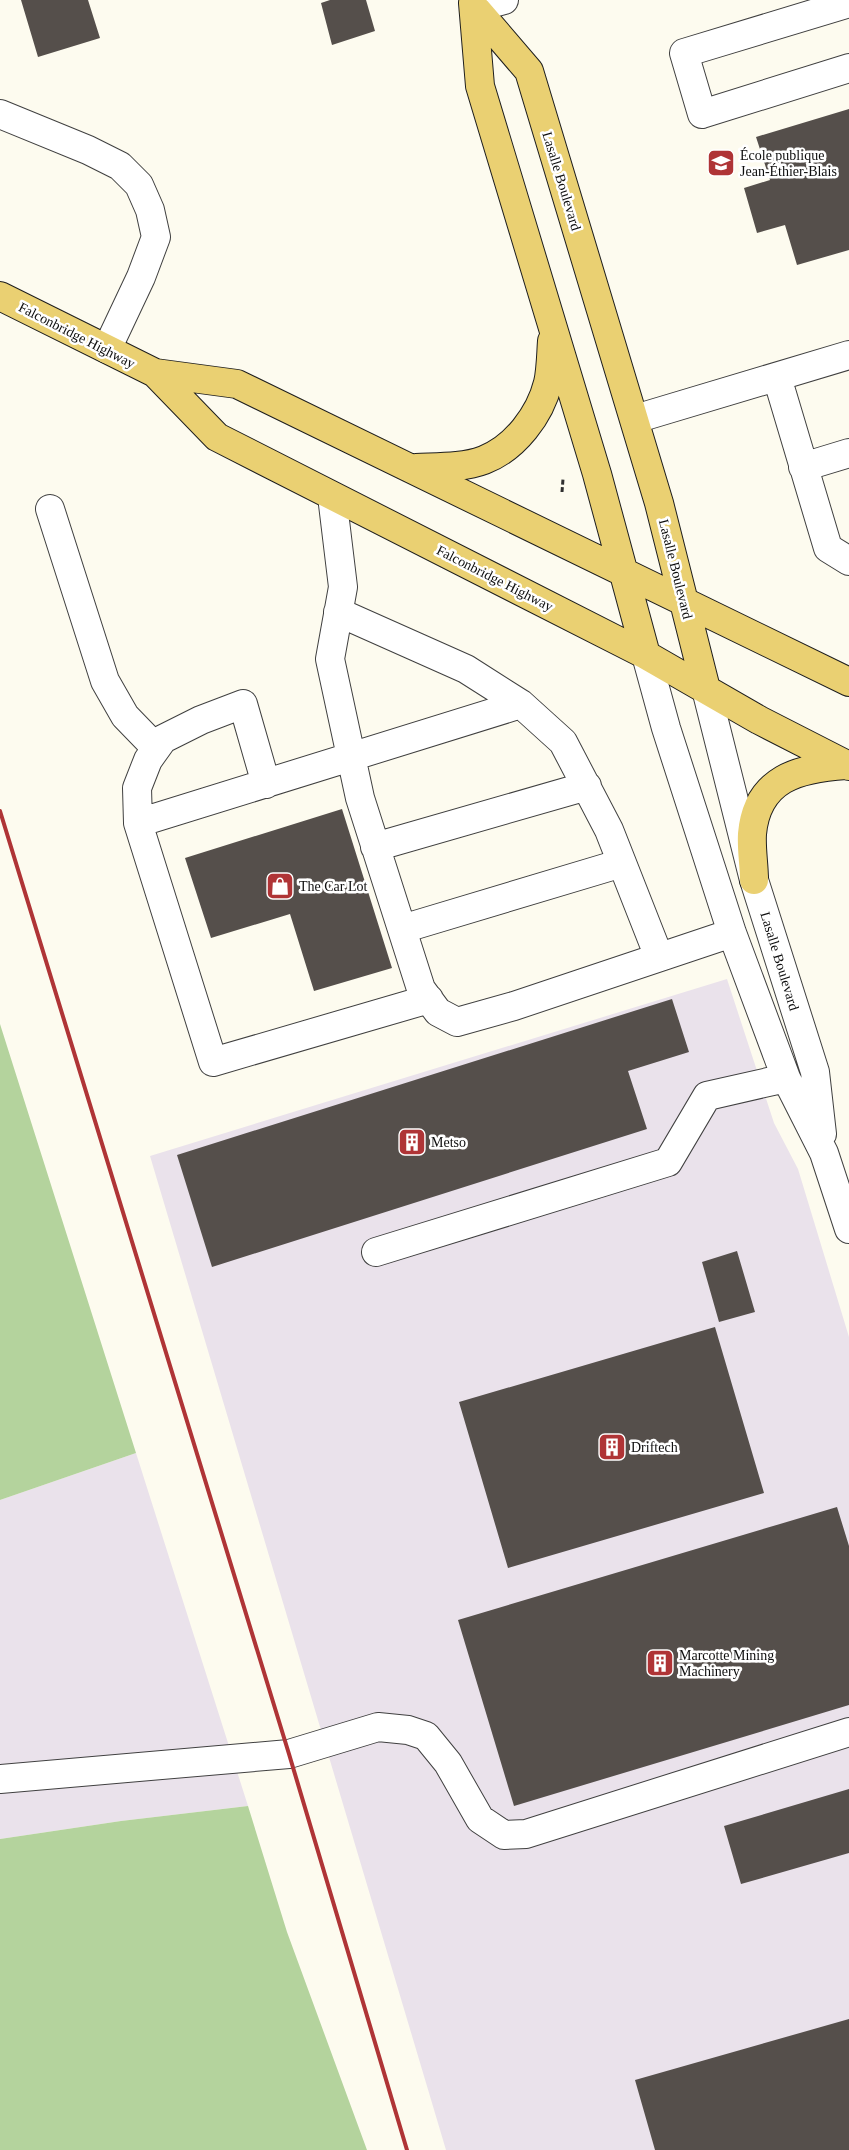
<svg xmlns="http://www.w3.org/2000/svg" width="849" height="2150" font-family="Georgia,serif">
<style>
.industrial{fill:#eae2eb}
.forest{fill:#b4d39d}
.building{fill:#554f4b}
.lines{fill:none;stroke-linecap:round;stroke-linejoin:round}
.minor-casing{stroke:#404040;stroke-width:30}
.major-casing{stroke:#1e1e1e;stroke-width:30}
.path{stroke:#2f2f2f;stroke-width:3;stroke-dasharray:5 2.5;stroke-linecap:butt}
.minor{stroke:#fff;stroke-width:28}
.major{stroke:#ead072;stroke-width:28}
.rail{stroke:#af3436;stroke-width:4}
.labels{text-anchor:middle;stroke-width:5;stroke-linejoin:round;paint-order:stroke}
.poi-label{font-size:14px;fill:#0d0d0d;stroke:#fff;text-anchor:start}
.street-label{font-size:14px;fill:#0d0d0d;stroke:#fff}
</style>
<rect width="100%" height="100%" fill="#fdfbef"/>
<path class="industrial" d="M727 979 774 1123 798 1169 849 1337V2150H446L150 1156Z
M136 1453 248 1806 121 1821 0 1839V1500Z"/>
<path class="forest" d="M0 1024 136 1453 0 1500Z
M248 1806 287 1932 367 2150H0V1839L121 1821Z"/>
<path class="building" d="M21 0H88L100 38 38 57Z
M330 0H366L375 31 332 45 321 3Z
M849 109V250L797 265 785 225 757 233 744 188 770 180 756 137Z
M342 809 392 968 314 991 290 914 211 938 185 858Z
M672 999 689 1052 628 1071 647 1129 212 1267 177 1155Z
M737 1251 755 1312 719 1322 702 1262Z
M715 1327 764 1493 508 1568 459 1402Z
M837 1507 849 1546V1705L514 1806 458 1620Z
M849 1789V1853L741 1884 724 1826Z
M849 2019V2150H655L635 2080Z"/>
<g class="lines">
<g class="minor-casing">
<path id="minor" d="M849 3 684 53 702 114 849 68
M475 8 504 0
M0 114 88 150 120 166 139 185 150 210 156 237 141 277 107 349
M777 377 828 548 849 561
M635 419 849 355
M803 467 849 453
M332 496 343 587 330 659 360 798 421 989 438 1012 457 1022 514 1006 732 933
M50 509 105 681 125 716 156 748
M338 612 466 669 521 704 563 742 609 830 659 957
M646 655 666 728 732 933 786 1078 824 1153 849 1229
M706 689 754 880 815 1072 822 1134
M138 823 137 788 148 760 163 739 201 720 243 704 266 784
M375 847 587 786
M402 929 622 863
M429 999 213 1062 138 823 521 704
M376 1252 668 1162 707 1096 786 1078
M0 1779 289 1754 378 1727 408 1730 426 1736 448 1763 480 1819 504 1835 526 1834 849 1732"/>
</g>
<g class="major-casing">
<path id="major" d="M473 3 480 86 597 474 646 655
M475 8 529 71 659 503 706 689
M0 296 155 373 217 437 646 655 759 720 849 766
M155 373 237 384 849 682
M416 468C438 467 463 468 484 460 515 448 540 415 548 383 551 370 551 355 552 341
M754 880C754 865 751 849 752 834 757 778 799 768 846 765"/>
</g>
<path class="path" d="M562 492 563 479"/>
<use href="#minor" class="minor"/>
<use href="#major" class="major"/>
<path class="rail" d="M0 811 289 1754 407 2150"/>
</g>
<defs>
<g id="school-square" transform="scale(1.4375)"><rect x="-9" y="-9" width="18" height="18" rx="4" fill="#af3436" stroke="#fff"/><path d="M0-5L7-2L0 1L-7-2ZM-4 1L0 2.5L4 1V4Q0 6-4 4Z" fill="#fff"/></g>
<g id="shop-square" transform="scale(1.4375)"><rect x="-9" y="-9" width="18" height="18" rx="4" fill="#af3436" stroke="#fff"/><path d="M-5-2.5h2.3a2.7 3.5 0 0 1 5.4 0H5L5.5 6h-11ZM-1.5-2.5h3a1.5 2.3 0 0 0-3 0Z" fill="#fff"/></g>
<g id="building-square" transform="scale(1.4375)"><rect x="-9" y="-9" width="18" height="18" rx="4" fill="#af3436" stroke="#fff"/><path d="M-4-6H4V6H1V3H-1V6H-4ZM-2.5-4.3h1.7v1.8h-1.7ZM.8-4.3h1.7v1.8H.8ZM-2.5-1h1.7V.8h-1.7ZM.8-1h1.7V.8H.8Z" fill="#fff"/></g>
</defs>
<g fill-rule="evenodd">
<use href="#school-square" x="721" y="163"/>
<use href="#shop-square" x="280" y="886"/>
<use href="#building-square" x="412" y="1142"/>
<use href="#building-square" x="612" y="1447"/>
<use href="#building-square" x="660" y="1663"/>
</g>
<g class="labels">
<g class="poi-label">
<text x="740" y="160">École publique<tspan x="740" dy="16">Jean-Éthier-Blais</tspan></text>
<text x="299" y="891">The Car Lot</text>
<text x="431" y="1147">Metso</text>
<text x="631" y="1452">Driftech</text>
<text x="679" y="1660">Marcotte Mining<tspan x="679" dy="16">Machinery</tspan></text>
</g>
<g class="street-label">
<text transform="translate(562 181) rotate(73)" y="5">Lasalle Boulevard</text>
<text transform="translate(77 335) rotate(27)" y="5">Falconbridge Highway</text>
<text transform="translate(676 569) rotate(76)" y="5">Lasalle Boulevard</text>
<text transform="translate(495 578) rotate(27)" y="5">Falconbridge Highway</text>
<text transform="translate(780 961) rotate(73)" y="5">Lasalle Boulevard</text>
</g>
</g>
</svg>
